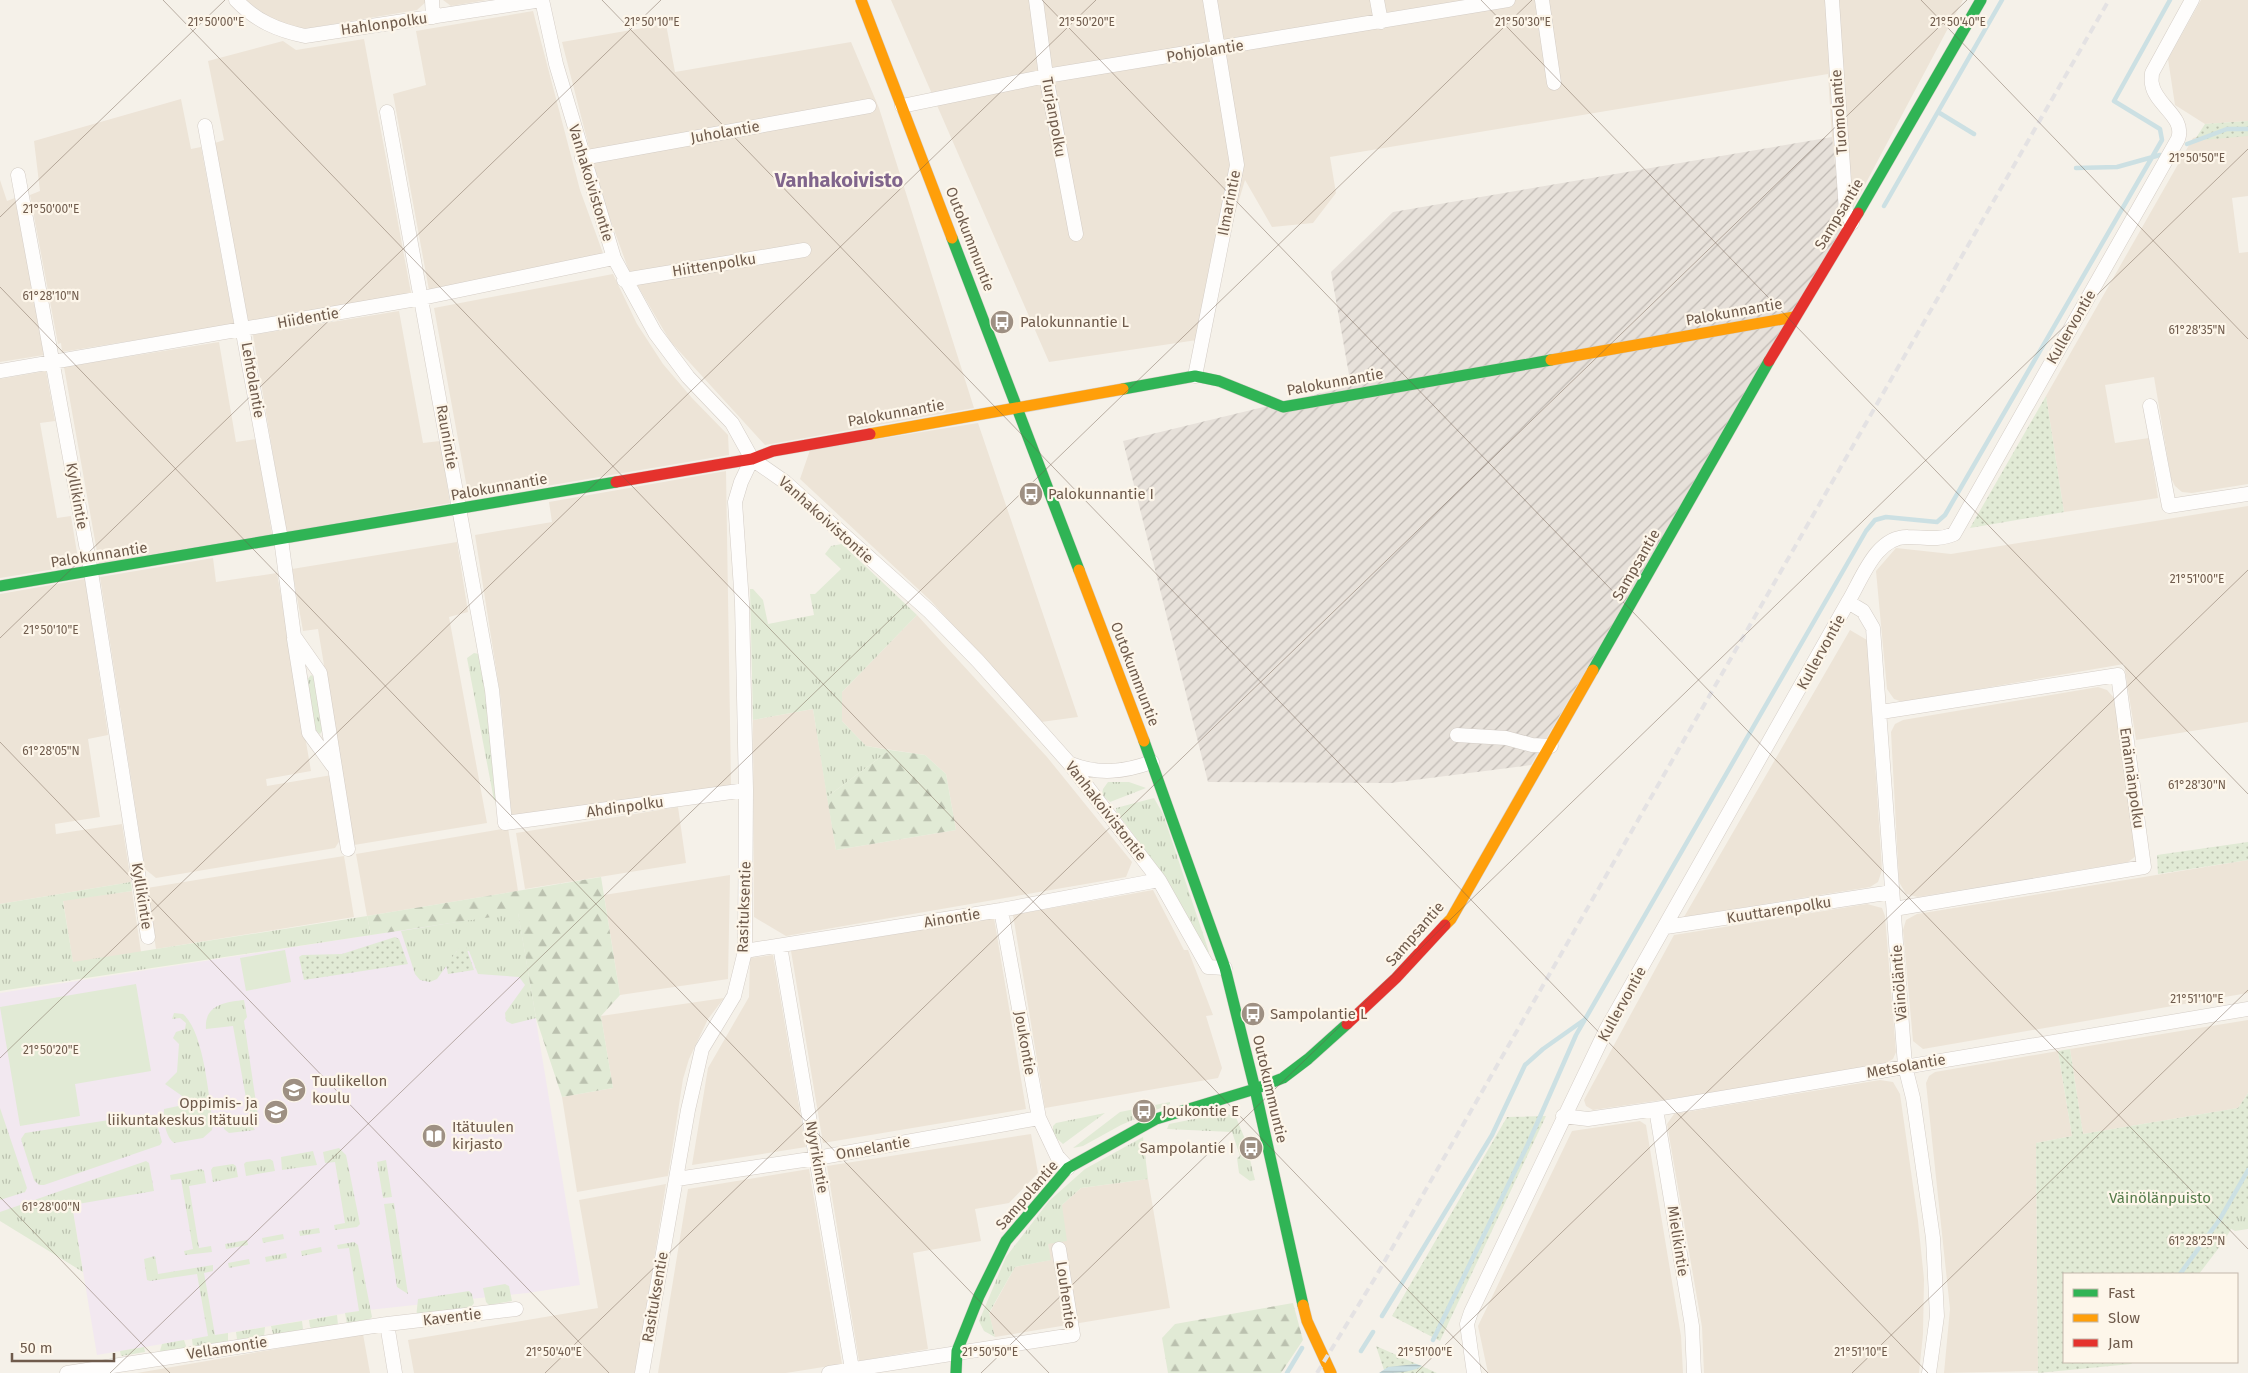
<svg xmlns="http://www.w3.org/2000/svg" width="2248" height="1373" font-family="'Fira Sans',sans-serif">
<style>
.residential{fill:#ede4d7}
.industrial{fill:url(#industrial-furrows)}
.education{fill:#f2e8f0}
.grass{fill:url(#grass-tufts)}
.forest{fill:url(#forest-firs)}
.park{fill:url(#park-dots)}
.pitch{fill:#e1ead5}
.water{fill:url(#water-rules)}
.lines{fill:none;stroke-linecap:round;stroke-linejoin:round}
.stream{stroke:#cce0e3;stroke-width:4.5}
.street-casing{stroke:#d4cdc6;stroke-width:15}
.fast-casing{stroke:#d4cdc6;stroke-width:12}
.slow-casing{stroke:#d4cdc6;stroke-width:12}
.jam-casing{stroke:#d4cdc6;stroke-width:12}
.street{stroke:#fefdfc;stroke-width:14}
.fast{stroke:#30b455;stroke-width:11}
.slow{stroke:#ff9f0a;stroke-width:11}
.jam{stroke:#e5322d;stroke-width:11}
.rail{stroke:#e4e2e3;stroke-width:4;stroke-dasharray:8 5;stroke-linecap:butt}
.ticks{fill:none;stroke:#6f5b4c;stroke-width:1;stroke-opacity:0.45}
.labels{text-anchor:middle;stroke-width:4.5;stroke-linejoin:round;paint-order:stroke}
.street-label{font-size:15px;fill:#6f5b4c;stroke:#fdf6ea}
.poi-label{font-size:15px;fill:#6f5b4c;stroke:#fdf6ea;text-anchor:start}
.park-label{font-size:15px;fill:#547a49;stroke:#fdf6ea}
.district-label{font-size:20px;font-weight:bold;fill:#80658c;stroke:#fdf6ea}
.ticks-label{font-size:12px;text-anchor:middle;fill:#6f5b4c;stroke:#fdf6ea;stroke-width:4.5;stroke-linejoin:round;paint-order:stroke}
</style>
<defs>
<pattern id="industrial-furrows" width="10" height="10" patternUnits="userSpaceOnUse" patternTransform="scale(1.25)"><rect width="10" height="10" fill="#e7e1da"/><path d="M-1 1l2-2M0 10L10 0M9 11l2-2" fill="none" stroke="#bfb9b3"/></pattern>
<pattern id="grass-tufts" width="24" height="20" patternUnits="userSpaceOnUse" patternTransform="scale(1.25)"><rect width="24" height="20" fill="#e1ead5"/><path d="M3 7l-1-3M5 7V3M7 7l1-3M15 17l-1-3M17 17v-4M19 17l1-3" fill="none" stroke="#bbc1af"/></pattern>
<pattern id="forest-firs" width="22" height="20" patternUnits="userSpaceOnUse" patternTransform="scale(1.25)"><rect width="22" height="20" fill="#e1ead5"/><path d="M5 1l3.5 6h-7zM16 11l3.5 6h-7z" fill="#bbc1af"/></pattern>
<pattern id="park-dots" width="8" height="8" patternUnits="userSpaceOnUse" patternTransform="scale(1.25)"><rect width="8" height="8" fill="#e1ead5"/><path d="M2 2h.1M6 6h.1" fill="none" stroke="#bbc1af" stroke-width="1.8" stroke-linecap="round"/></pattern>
<pattern id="water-rules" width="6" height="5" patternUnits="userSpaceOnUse" patternTransform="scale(1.25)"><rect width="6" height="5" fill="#cce0e3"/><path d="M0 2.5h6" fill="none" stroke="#aab9ba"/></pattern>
</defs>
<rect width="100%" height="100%" fill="#f5f1e9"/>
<path class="residential" d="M245 0H428L417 10 304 29 275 21Z
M443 0H487L451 6Z
M891 0H1963L1842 228 1832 137 1828 74 1330 157 1336 193 1313 223 1272 227 1245 180 1197 340 1049 362Z
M2201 0H2248V121L2205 124 2175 105 2168 59Z
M533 11 580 190 604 256 429 290 393 94 426 85 416 31Z
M666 24 675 72 851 42 879 108 974 408 765 445 670 341 629 271 601 194 562 42Z
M364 39 411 293 248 321 215 143 224 140 208 61 283 41 296 50Z
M181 99 191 149 201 147 234 324 62 352 61 343 58 344 30 195 40 191 34 141Z
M2227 129H2248V196L2232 198 2239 253 2248 252V484L2192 493 2182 492 2175 486 2171 478 2154 377 2105 385 2115 443 2149 438 2158 498 2064 512 2046 396 2193 138Z
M0 180 7 201 15 198 44 355 0 362Z
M613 274 637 324 663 364 692 398 728 435 729 455 469 499 434 308Z
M399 311 423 443 440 441 450 503 286 532 253 335Z
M219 342 236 442 256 439 272 534 99 563 64 367Z
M46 371 55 421 40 423 57 518 71 516 79 565 0 578V379Z
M978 423 1078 717 1041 722 931 601 800 479 810 450Z
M726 471 731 785 512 820 501 700 475 535 552 522 549 502Z
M2248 506V722L2136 740 2124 664 1903 702 1894 699 1887 689 1876 571 1896 548 1951 554Z
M457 542 468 612 449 617 487 823 354 845 318 629 303 631 292 569Z
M213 558 216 582 277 573 311 771 266 779 267 786 332 775 342 837 335 848 156 878 145 869 100 577Z
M85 579 108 735 88 739 100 817 55 824 56 834 122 824 131 882 0 904V594Z
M917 615 1047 757 1132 862 1126 877 786 936 754 917 753 720 813 709 836 850 956 830 946 774 925 755 866 746 842 721V692Z
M1850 630 1867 640 1882 870 1878 882 1870 887 1684 917Z
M2098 687 2107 690 2114 698 2139 847 2136 856 2128 862 1918 897 1906 894 1899 882 1891 732 1895 724 1903 720Z
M678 807 686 863 525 889 516 833Z
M508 828 518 891 367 916 356 854Z
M344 856 354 917 156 949 147 888Z
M2248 860V993L1923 1049 1913 1041 1903 930 1906 920 1917 914Z
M730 875 728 979 620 995 604 895Z
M1153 890 1184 950H1188L1213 1015 1206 1016 1222 1068 1218 1078 1045 1108 1013 915Z
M132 891 141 952 73 963 63 900Z
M1867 904 1882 908 1885 916 1896 1052 1893 1059 1886 1063 1710 1093 1593 1110 1586 1106 1584 1100 1674 935Z
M994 918 1026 1109 823 1143 791 951Z
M773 955 806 1147 692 1165 708 1068 749 997 750 958Z
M724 998 708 1019 689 1059 683 1079 668 1176 577 1192 562 1097 613 1088 601 1016Z
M2248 1020V1093L2238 1108 2083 1134 2070 1049Z
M2058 1051 2072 1136 2036 1143 2038 1371 1944 1373 1950 1309 1926 1083 1929 1076 1935 1072Z
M1880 1080 1893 1082 1900 1094 1918 1221 1924 1279 1923 1334 1919 1373H1704L1702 1327 1667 1124 1674 1114Z
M1640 1121 1646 1125 1681 1336 1683 1373H1488L1478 1326 1572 1131Z
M1031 1134 1038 1173 1009 1203 975 1209 981 1241 913 1253 928 1349 859 1361 827 1166Z
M809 1169 842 1364 786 1373H658L688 1189Z
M1148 1179 1170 1308 995 1337 989 1314 1015 1267 1050 1260 1048 1244 1062 1205 1081 1188Z
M666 1184 636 1373H414L408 1340 598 1308 579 1200Z
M363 1334 370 1373H137Z"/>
<path class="industrial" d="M1832 137 1842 228 1531 765 1391 783 1208 782 1123 441 1351 386 1331 272 1393 212Z"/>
<path class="education" d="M518 912 580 1285 527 1293 359 1311 97 1355 72 1205 0 1214V993Z"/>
<path class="grass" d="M842 544 917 615 842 692V721L866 746 890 750 827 797 813 709 753 720 750 589H753L763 600 768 624 814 615 810 594H815L841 569 825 554 831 546Z
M474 653 479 654 492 732 498 799 494 800 467 658Z
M311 675 317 679 325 726 320 734 312 727 306 681Z
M1108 782H1129L1146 788 1110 802 1102 795 1103 789Z
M1154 798 1163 814 1209 952 1205 953 1165 877 1116 811V808Z
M131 882 132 891 63 901 73 962 367 916 371 935 0 991V904Z
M518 912 536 1018 512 1024 506 1021 505 1013 525 985 519 977 478 974 469 951H457L437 979 430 982 420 980 415 974 401 931Z
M244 1000 247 1017 244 1021 258 1116H253L248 1109 233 1026 206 1029C204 1005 225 1002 244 1000Z
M174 1013 183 1014C204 1032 208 1094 213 1123L212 1130 203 1138 174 1143C165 1136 163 1119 164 1109L183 1105 185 1098 165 1084 177 1072 179 1044 173 1038 176 1032 185 1029 186 1023 180 1018 172 1019Z
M1170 1102V1104L1121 1125 1083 1146 1073 1148 1120 1112Z
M0 1108 27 1188 25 1192 0 1200Z
M1105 1113 1063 1144 1053 1135V1126L1056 1123Z
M148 1114 156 1121 162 1142 160 1145 44 1185H39L34 1180 21 1139 25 1133Z
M1219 1114 1235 1115 1245 1139 1255 1180 1250 1181 1239 1173 1237 1158 1240 1156 1232 1132 1167 1129 1169 1124Z
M248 1119 255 1130 229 1133 224 1129 223 1123Z
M1143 1137 1148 1179 1081 1188 1062 1205 1067 1241 1048 1244 1051 1260 1015 1267 989 1313 995 1337 984 1331 979 1321 1006 1257 1049 1201 1085 1169Z
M339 1148 346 1155 360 1224 357 1227 335 1230 334 1225 345 1223 335 1162 325 1163 323 1152Z
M313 1151 317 1165 282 1170 281 1157Z
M270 1159 273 1161 275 1171 246 1176 244 1164 246 1162Z
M386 1160 392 1197 383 1198 377 1162Z
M146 1161 149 1163 154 1191 72 1205 83 1272 0 1221V1212Z
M233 1164 236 1166 238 1177 213 1182 211 1170 213 1167Z
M201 1169 204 1171 206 1183 189 1186 199 1248 211 1246 212 1252 185 1255 184 1251 193 1249 181 1179 171 1180 170 1175Z
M2248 1189V1229L2235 1231 2226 1226Z
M394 1203 408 1294 397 1287 384 1204Z
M319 1228 320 1233 300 1236 299 1231Z
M283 1234 284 1239 263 1243 262 1238Z
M247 1240 248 1245 226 1249 225 1244Z
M354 1242 358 1245 372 1317 369 1320 347 1324 345 1313 359 1311 349 1248 338 1249 337 1245Z
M321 1247 322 1252 302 1256 301 1251Z
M286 1253 287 1258 266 1262 265 1257Z
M155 1256 158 1274 213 1265V1271L204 1273 215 1335 228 1333V1344L193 1347 192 1339 208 1336 197 1274 150 1281 147 1280 144 1259Z
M249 1259 250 1264 229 1268 228 1263Z
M505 1284 509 1286 512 1301 489 1305 486 1302 483 1288Z
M469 1291 472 1294 474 1303 471 1307 416 1318 418 1299Z
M337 1315 338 1325 312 1329 310 1327 309 1320Z
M302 1321 303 1329 301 1331 273 1334 271 1326Z
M265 1327 264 1337 240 1342 237 1339 236 1332Z
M184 1340 187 1349 163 1354 160 1351 162 1344Z
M144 1347 145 1352 121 1356 120 1351Z"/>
<path class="forest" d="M890 750 925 755 946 774 956 830 836 850 827 797Z
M601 877 620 995 601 1016 613 1088 562 1097 536 1018 518 913 371 935 367 916Z
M1293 1303 1303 1340 1281 1373H1168L1162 1338 1175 1324Z"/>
<path class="park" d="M2248 121V136L2194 141 2205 124Z
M2046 396 2064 512 1970 528Z
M2248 842V860L2158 874 2157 855Z
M395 937 399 939 408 964 304 980 299 957 302 955 342 954Z
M461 946 466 947 474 970 448 974 446 965Z
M2070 1049 2083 1134 2238 1108 2248 1093V1200L2224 1241 2199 1274H2064V1362H2133L2131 1364 2038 1373 2036 1143 2072 1136 2058 1051Z
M1546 1116 1440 1341 1392 1316 1507 1117Z
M1376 1346 1437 1373H1385Z"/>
<path class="pitch" d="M285 950 291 982 246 991 240 958Z
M136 984 151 1071 75 1084 80 1116 20 1126 0 1007Z"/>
<path class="water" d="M1416 1364 1422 1366C1412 1373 1392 1373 1379 1373L1388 1367Z"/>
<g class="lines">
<path class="stream" d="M1938 112 1974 134
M2187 144 2227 129H2248
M2076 168 2117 167 2160 155
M1884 206 2002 0
M2180 1274 2220 1219 2248 1170
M1382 1316 1492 1135 1525 1065 1543 1049 1584 1020
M1433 1340 1528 1144 1576 1035 1866 531 1875 520 1886 517 1937 522 1945 515 2162 140 2160 129 2114 101 2170 0
M1361 1351 1373 1332
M1287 1373 1302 1348"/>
<g class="street-casing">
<path id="street" d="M236 0C256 21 277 30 305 36L542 0 556 64 614 258 655 333 688 377 732 423 752 459 785 482 930 612 978 661 1069 763 1159 880 1208 967 1225 968
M432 0 433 17
M1036 0 1046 76 1076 234
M1377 0 1381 22
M1542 0 1554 83
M1832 0 1846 212 1852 223
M902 106 1046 76 1508 0
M387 112 492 690 505 823 746 790
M205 126 281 539 294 636 320 673 348 849
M582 158 869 106
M18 175 91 572 148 937
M624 280 804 250
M0 371 422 298 614 258
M1195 376 1237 165 1210 0
M2150 406 2169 506 2248 494
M1848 602 1863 611 1873 628 1905 1066 1913 1098 1933 1238 1937 1316 1929 1373
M294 639 309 733 333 766
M1881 712 2118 675 2144 867 1894 909
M1457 735 1506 738 1532 745 1551 746
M1071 764C1099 775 1124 772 1152 762
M1001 910 1039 1118 1057 1156 1068 1168
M1666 927 1892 892
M780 946 852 1369
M745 951 1001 910 1159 880
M1656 1109 1692 1326 1694 1373
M1563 1116 1588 1119 1656 1109 2248 1009
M677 1179 817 1158 1039 1118
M387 1324 395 1373
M67 1373 387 1324 516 1309
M642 1373 688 1110 702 1049 734 996 745 951 746 790 742 603 735 502 741 482 752 459
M829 1373 1073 1335 1059 1249
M1474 1373 1467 1324 1471 1312 1606 1030 1848 602C1862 579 1876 536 1908 537 1924 537 1938 541 1954 534L2178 139C2186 117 2155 105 2152 84 2151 81 2152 76 2152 73L2192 0"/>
</g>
<g class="fast-casing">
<path id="fast" d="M1858 213 1981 0
M952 238 1079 570
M1123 389 1195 376 1219 381 1283 407 1551 360
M0 586 616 482
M1593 670 1769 361
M1144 741 1225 968 1255 1089 1303 1305
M956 1373 957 1351 979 1296 1006 1241 1068 1168 1156 1119 1255 1089 1283 1078 1308 1059 1347 1024"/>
</g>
<g class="slow-casing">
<path id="slow" d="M861 0 952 238
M1551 360 1794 317
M870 434 1123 389
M1079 570 1144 741
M1445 925 1451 919 1593 670
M1303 1305 1307 1321 1331 1373"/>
</g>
<g class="jam-casing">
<path id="jam" d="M1769 361 1858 213
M616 482 752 459 773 451 870 434
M1347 1024 1396 978 1445 925"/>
</g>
<use href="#street" class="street"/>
<use href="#fast" class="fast"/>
<use href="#slow" class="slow"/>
<use href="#jam" class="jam"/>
<path class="rail" d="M1317 1373 1375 1278 2109 0"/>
</g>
<path class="ticks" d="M163 0 1488 1373M602 0 1928 1373M1042 0 2248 1249M1481 0 2248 794M1921 0 2248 339M0 217 225 0M0 287 1049 1373M0 638 661 0M0 742 609 1373M0 1058 1096 0M0 1197 170 1373M110 1373 1532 0M545 1373 1967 0M981 1373 2248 149M1416 1373 2248 570M1852 1373 2248 990"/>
<defs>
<g id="bus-disc" transform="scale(1.25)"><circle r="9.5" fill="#9e9083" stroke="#fdf6ea"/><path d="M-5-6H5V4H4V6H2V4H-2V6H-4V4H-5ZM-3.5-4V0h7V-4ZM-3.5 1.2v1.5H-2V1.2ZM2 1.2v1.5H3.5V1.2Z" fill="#fff"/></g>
<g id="school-disc" transform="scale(1.25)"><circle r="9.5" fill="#9e9083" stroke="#fdf6ea"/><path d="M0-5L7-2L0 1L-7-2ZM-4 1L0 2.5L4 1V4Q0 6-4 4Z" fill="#fff"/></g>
<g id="library-disc" transform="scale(1.25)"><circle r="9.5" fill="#9e9083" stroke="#fdf6ea"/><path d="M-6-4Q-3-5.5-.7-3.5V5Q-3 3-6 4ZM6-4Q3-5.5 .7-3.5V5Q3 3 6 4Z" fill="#fff"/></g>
</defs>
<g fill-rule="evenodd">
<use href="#bus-disc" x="1002" y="322"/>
<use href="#bus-disc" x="1031" y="494"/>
<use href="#bus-disc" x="1253" y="1014"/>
<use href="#school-disc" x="294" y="1090"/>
<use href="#bus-disc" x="1144" y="1111"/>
<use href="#school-disc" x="276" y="1112"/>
<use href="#library-disc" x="434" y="1136"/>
<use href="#bus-disc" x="1251" y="1148"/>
</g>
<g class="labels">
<g class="street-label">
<text transform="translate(384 24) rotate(-8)" y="5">Hahlonpolku</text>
<text transform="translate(1205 51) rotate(-9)" y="5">Pohjolantie</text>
<text transform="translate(1839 112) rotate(-94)" y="5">Tuomolantie</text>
<text transform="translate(1054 117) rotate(80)" y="5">Turjanpolku</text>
<text transform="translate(725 132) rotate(-10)" y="5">Juholantie</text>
<text transform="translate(591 183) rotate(73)" y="5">Vanhakoivistontie</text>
<text transform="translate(1229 203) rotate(-79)" y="5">Ilmarintie</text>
<text transform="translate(1839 214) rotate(-59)" y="5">Sampsantie</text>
<text transform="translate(970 239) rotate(69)" y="5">Outokummuntie</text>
<text transform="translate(714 265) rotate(-9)" y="5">Hiittenpolku</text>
<text transform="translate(1734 312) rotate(-10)" y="5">Palokunnantie</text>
<text transform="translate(308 318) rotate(-10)" y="5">Hiidentie</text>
<text transform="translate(2071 327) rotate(-60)" y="5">Kullervontie</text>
<text transform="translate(253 380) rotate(80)" y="5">Lehtolantie</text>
<text transform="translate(1335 382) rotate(-10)" y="5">Palokunnantie</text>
<text transform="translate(896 413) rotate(-10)" y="5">Palokunnantie</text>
<text transform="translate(447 437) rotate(80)" y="5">Raunintie</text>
<text transform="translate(499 487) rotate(-10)" y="5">Palokunnantie</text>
<text transform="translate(77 496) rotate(80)" y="5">Kyllikintie</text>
<text transform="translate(826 520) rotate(42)" y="5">Vanhakoivistontie</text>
<text transform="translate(99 555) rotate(-9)" y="5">Palokunnantie</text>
<text transform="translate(1636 565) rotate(-60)" y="5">Sampsantie</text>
<text transform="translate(1821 652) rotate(-61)" y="5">Kullervontie</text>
<text transform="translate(1135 674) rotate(69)" y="5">Outokummuntie</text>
<text transform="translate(2132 778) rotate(82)" y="5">Emännänpolku</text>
<text transform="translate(625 807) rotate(-8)" y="5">Ahdinpolku</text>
<text transform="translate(1106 811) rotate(52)" y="5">Vanhakoivistontie</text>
<text transform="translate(142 896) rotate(81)" y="5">Kyllikintie</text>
<text transform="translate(744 907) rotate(-88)" y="5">Rasituksentie</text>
<text transform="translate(1779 910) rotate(-9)" y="5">Kuuttarenpolku</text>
<text transform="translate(952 918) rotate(-9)" y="5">Ainontie</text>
<text transform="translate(1415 934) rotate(-49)" y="5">Sampsantie</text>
<text transform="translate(1899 983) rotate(-94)" y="5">Väinöläntie</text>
<text transform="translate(1622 1004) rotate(-61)" y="5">Kullervontie</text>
<text transform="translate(1025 1043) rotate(80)" y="5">Joukontie</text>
<text transform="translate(1906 1066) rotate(-10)" y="5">Metsolantie</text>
<text transform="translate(1270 1089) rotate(77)" y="5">Outokummuntie</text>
<text transform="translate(873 1148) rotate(-10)" y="5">Onnelantie</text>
<text transform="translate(817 1157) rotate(80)" y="5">Nyyrikintie</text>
<text transform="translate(1027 1195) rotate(-49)" y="5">Sampolantie</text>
<text transform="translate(1678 1241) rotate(81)" y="5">Mielikintie</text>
<text transform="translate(1066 1295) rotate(82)" y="5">Louhentie</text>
<text transform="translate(655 1297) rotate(-80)" y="5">Rasituksentie</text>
<text transform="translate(452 1317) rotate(-7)" y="5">Kaventie</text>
<text transform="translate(227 1348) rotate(-9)" y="5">Vellamontie</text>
</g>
<g class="poi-label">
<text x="1020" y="327">Palokunnantie L</text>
<text x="1048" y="499">Palokunnantie I</text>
<text x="1270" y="1019">Sampolantie L</text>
<text x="312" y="1086">Tuulikellon<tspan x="312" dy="17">koulu</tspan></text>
<text x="258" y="1108" text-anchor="end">Oppimis- ja<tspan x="258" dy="17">liikuntakeskus Itätuuli</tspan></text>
<text x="1162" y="1116">Joukontie E</text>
<text x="452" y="1132">Itätuulen<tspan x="452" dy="17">kirjasto</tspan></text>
<text x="1234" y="1153" text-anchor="end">Sampolantie I</text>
</g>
<g class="park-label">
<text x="2160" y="1203">Väinölänpuisto</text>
</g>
<g class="district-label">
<text x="839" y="187">Vanhakoivisto</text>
</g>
</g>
<g class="ticks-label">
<text x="216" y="26">21°50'00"E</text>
<text x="652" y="26">21°50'10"E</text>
<text x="1087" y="26">21°50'20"E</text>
<text x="1523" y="26">21°50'30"E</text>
<text x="1958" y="26">21°50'40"E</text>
<text x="2197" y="162">21°50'50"E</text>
<text x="51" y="213">21°50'00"E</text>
<text x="51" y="300">61°28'10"N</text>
<text x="2197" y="334">61°28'35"N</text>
<text x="2197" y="583">21°51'00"E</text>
<text x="51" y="634">21°50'10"E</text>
<text x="51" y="755">61°28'05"N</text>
<text x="2197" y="789">61°28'30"N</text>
<text x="2197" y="1003">21°51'10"E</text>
<text x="51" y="1054">21°50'20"E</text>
<text x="51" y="1211">61°28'00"N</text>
<text x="2197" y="1245">61°28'25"N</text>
<text x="554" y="1356">21°50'40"E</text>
<text x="990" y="1356">21°50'50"E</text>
<text x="1425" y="1356">21°51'00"E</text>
<text x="1861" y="1356">21°51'10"E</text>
</g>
<rect x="2063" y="1273" width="175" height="90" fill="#fdf6ea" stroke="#c4b8ab"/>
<rect x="2073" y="1289" width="25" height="8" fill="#30b455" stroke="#c4b8ab"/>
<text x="2108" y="1298" font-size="15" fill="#6f5b4c">Fast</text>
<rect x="2073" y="1314" width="25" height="8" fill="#ff9f0a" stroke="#c4b8ab"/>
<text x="2108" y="1323" font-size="15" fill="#6f5b4c">Slow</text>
<rect x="2073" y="1339" width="25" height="8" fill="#e5322d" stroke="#c4b8ab"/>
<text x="2108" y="1348" font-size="15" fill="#6f5b4c">Jam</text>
<path d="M12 1353v8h102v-8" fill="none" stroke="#6f5b4c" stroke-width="2.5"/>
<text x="20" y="1353" font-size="15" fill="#6f5b4c" stroke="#fdf6ea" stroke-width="4" paint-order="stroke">50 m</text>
</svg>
